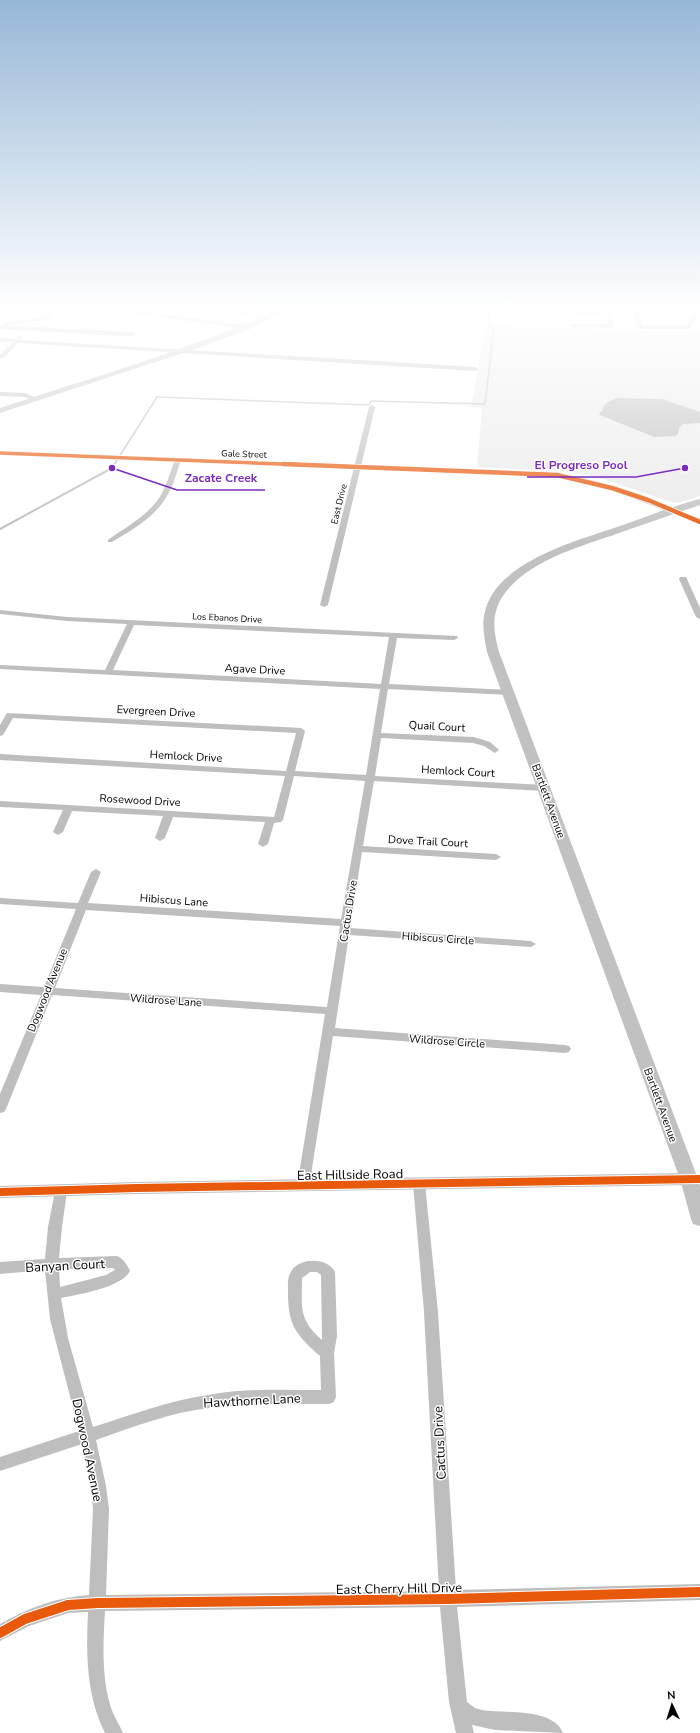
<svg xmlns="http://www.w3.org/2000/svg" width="700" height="1733" font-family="'Nunito Sans',sans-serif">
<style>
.green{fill:#eaeaea}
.water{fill:#bcbcbc}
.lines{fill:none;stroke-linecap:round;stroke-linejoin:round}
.stream-far1{stroke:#bcbcbc;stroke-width:1.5}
.stream{stroke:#bcbcbc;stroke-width:2}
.minor{fill:#bebebe;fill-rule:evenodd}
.tertiary{fill:#bebebe;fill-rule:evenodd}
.secondary{fill:#c1c1c1;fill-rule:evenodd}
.cycleway-far3-casing{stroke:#fff;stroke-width:5}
.cycleway-far2-casing{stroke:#fff;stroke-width:6}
.cycleway-far1-casing{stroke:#fff;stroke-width:10}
.cycleway-casing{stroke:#fff;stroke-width:12}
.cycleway-far3{stroke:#e8590c;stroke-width:3.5}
.cycleway-far2{stroke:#e8590c;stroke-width:4.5}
.cycleway-far1{stroke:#e8590c;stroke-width:8}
.cycleway{stroke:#e8590c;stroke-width:10}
.labels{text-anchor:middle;stroke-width:3;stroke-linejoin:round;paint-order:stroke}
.far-street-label{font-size:9px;fill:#000;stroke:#fff}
.street-label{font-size:11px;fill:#000;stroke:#fff}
.near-street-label{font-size:13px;fill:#000;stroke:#fff}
.leader{fill:none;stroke:#7b2cbf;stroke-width:1.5}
.callout-dot{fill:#7b2cbf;stroke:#fff;stroke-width:1.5}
.callout-label{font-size:12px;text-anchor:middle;font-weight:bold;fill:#7b2cbf;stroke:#fff;stroke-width:3;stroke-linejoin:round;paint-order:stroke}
</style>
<rect width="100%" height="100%" fill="#fff"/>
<path class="green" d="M486 326 700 332V496L678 503 671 502 597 477 571 472 477 467 482 408 471 407Z"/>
<path class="water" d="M617 398 662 399 700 412V423L683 424 679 428 678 434 675 436 654 437 600 415 599 413 603 410V407L608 402Z"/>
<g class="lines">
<path class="stream-far1" d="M0 314 65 305
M114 465 157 397 369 405 371 401 485 404 494 327 488 323 489 305"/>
<path class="stream" d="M0 529 112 468 114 464"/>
<path class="minor" d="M187 305H199L273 317 270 319Z
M633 305H637L642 325 686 326 698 305H700V310L690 329H641L636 326Z
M113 308 247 325 250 327 247 329 111 310Z
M570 312 610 313 614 326 611 328 571 327 570 326 573 324H608L606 315 572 314Z
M50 316 52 319 6 325 3 323Z
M0 325 133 332 136 334 133 336H120L0 329Z
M20 336 23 338 21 340 475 367 478 369 475 371 18 343 5 357 0 359V355L13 342H0V338L16 339Z
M372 405 375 407 328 605 324 607 320 605 369 407Z
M178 458 181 460C177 471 174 484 168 494 156 517 133 529 112 542H108V540C126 527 149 515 161 495 167 484 170 472 175 460Z
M680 577H686L687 579 700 608V619L696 617 679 579Z
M0 610 67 617 457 636 458 638 454 640 397 638 389 684 509 690 513 693 512 695 388 689 381 733 474 737 490 742 499 750 495 753 484 746 473 743 381 738 375 776 544 785 549 788 544 791 374 781 363 846 496 854 501 857 496 860 362 852 350 928 531 941 536 944 531 947 349 935 335 1028 565 1045 569 1046 571 1049 569 1052 565 1053 333 1036 312 1168 311 1186 310 1190 305 1191 300 1190 299 1186 300 1168 325 1014 52 995 6 1109 4 1112 0 1113V1094L41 995 0 992V984L44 987 76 909 0 904V898L78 903 91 872 96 869 101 872 88 903 341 919 365 781 294 776 283 820 281 822 274 823 268 844 263 847 258 844 265 822 173 817 165 838 160 841 155 838 163 816 72 811 63 832 58 835 53 832 63 810 0 807V801L274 817 285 776 0 760V754L286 771 296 733 13 718 3 735 0 736V725L7 713 301 728 305 731 295 771 366 775 380 689 0 669V665L105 670 127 624 67 621 0 614ZM134 625 389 637 381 684 113 670ZM86 910 340 926 327 1007 55 988Z
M419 1179 424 1180 425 1184 438 1312 456 1590 700 1584V1600L457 1607 467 1702 475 1708 482 1710C505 1714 552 1707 563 1733L495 1730 472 1725 474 1733H456L449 1702 440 1607 105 1611C103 1644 101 1682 113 1713 116 1720 120 1726 123 1733H105C86 1695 86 1654 88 1612L68 1613 29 1626 0 1641V1624C28 1608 57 1597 89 1595L93 1509 91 1486 82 1444 0 1471V1457L79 1431 50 1319 45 1270 0 1274V1262L45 1259 48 1227 55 1191 56 1187 61 1186 66 1187 67 1191 62 1227 59 1258 117 1256C124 1259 127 1265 130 1271 121 1288 79 1294 61 1298L68 1338 93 1427C131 1415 168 1401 208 1395 245 1388 284 1390 321 1390L320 1356C296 1335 288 1325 288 1293 288 1285 287 1277 292 1270 302 1257 328 1258 335 1272L337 1336 334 1353 336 1397 334 1402 329 1404C289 1404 250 1403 210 1408 171 1412 133 1427 96 1440L106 1486 109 1509 106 1595 439 1591 424 1312 413 1184 414 1180ZM113 1268 115 1270 106 1275 60 1287 59 1269ZM310 1272H317L321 1275 322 1340C298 1319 302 1307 302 1278Z"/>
<path class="tertiary" d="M0 392 25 393 40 399 37 401 24 397 0 396Z
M0 451 557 473C607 481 653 499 700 519V524L609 489 557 477 0 455Z
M689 1173 694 1175 697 1179 694 1183 689 1185 137 1194 0 1198V1186L137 1182Z"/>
<path class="secondary" d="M288 305H297L250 329 198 348 0 413V408C97 376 196 348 288 305Z
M700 499V505C673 514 646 524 619 533 580 547 524 561 501 599 491 616 494 634 499 652L698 1179 700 1186V1226L693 1224 691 1219 680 1179 487 652C485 640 482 629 484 616 492 564 572 542 614 528 642 519 671 506 700 499Z"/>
<g class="cycleway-far3-casing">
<path id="cycleway-far3" d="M0 453 308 465"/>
</g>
<g class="cycleway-far2-casing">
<path id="cycleway-far2" d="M283 464 557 475 612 488 648 500 700 522"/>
</g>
<g class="cycleway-far1-casing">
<path id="cycleway-far1" d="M0 1192 137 1188 700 1179"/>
</g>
<g class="cycleway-casing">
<path id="cycleway" d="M0 1633 25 1619 68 1605 98 1603 448 1599 700 1592"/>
</g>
<use href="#cycleway-far3" class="cycleway-far3"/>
<use href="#cycleway-far2" class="cycleway-far2"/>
<use href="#cycleway-far1" class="cycleway-far1"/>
<use href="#cycleway" class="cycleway"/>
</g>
<linearGradient id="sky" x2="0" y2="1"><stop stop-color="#96b7d6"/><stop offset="0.56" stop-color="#fff"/><stop offset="1" stop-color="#fff" stop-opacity="0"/></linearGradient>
<rect width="700" height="548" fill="url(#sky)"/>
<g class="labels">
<g class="far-street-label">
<text transform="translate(244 454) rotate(2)" y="3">Gale Street</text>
<text transform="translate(339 504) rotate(-76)" y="3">East Drive</text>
<text transform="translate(227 618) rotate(3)" y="3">Los Ebanos Drive</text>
</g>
<g class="street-label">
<text transform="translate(255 669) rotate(3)" y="4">Agave Drive</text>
<text transform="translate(156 711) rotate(3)" y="4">Evergreen Drive</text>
<text transform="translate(437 726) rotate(3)" y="4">Quail Court</text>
<text transform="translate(186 756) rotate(3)" y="4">Hemlock Drive</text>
<text transform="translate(458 771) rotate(3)" y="4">Hemlock Court</text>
<text transform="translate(140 800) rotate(3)" y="4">Rosewood Drive</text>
<text transform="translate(549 801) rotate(70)" y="4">Bartlett Avenue</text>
<text transform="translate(428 841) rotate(3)" y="4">Dove Trail Court</text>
<text transform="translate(174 900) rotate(4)" y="4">Hibiscus Lane</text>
<text transform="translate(348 911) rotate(-81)" y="4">Cactus Drive</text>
<text transform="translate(438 938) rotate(4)" y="4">Hibiscus Circle</text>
<text transform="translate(47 990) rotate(-68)" y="4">Dogwood Avenue</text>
<text transform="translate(166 1000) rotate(4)" y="4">Wildrose Lane</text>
<text transform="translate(447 1041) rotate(4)" y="4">Wildrose Circle</text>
<text transform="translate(661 1105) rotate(70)" y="4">Bartlett Avenue</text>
</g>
<g class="near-street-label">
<text transform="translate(350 1174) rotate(-1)" y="5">East Hillside Road</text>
<text transform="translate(65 1265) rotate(-3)" y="5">Banyan Court</text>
<text transform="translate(252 1400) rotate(-3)" y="5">Hawthorne Lane</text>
<text transform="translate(439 1443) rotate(-93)" y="5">Cactus Drive</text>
<text transform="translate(88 1450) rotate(78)" y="5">Dogwood Avenue</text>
<text transform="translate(399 1588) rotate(-1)" y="5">East Cherry Hill Drive</text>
</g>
</g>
<path class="leader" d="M685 468L636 477H527M112 468L177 490H265"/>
<g class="callout-dot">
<circle cx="685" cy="468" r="4"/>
<circle cx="112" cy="468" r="4"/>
</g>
<g class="callout-label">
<text x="581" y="469">El Progreso Pool</text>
<text x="221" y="482">Zacate Creek</text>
</g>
<g transform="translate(672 1705) rotate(356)" stroke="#ffffff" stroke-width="3" paint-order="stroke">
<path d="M0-3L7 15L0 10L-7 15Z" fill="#000000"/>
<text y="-6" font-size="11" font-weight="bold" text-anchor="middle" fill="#000000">N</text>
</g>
</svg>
